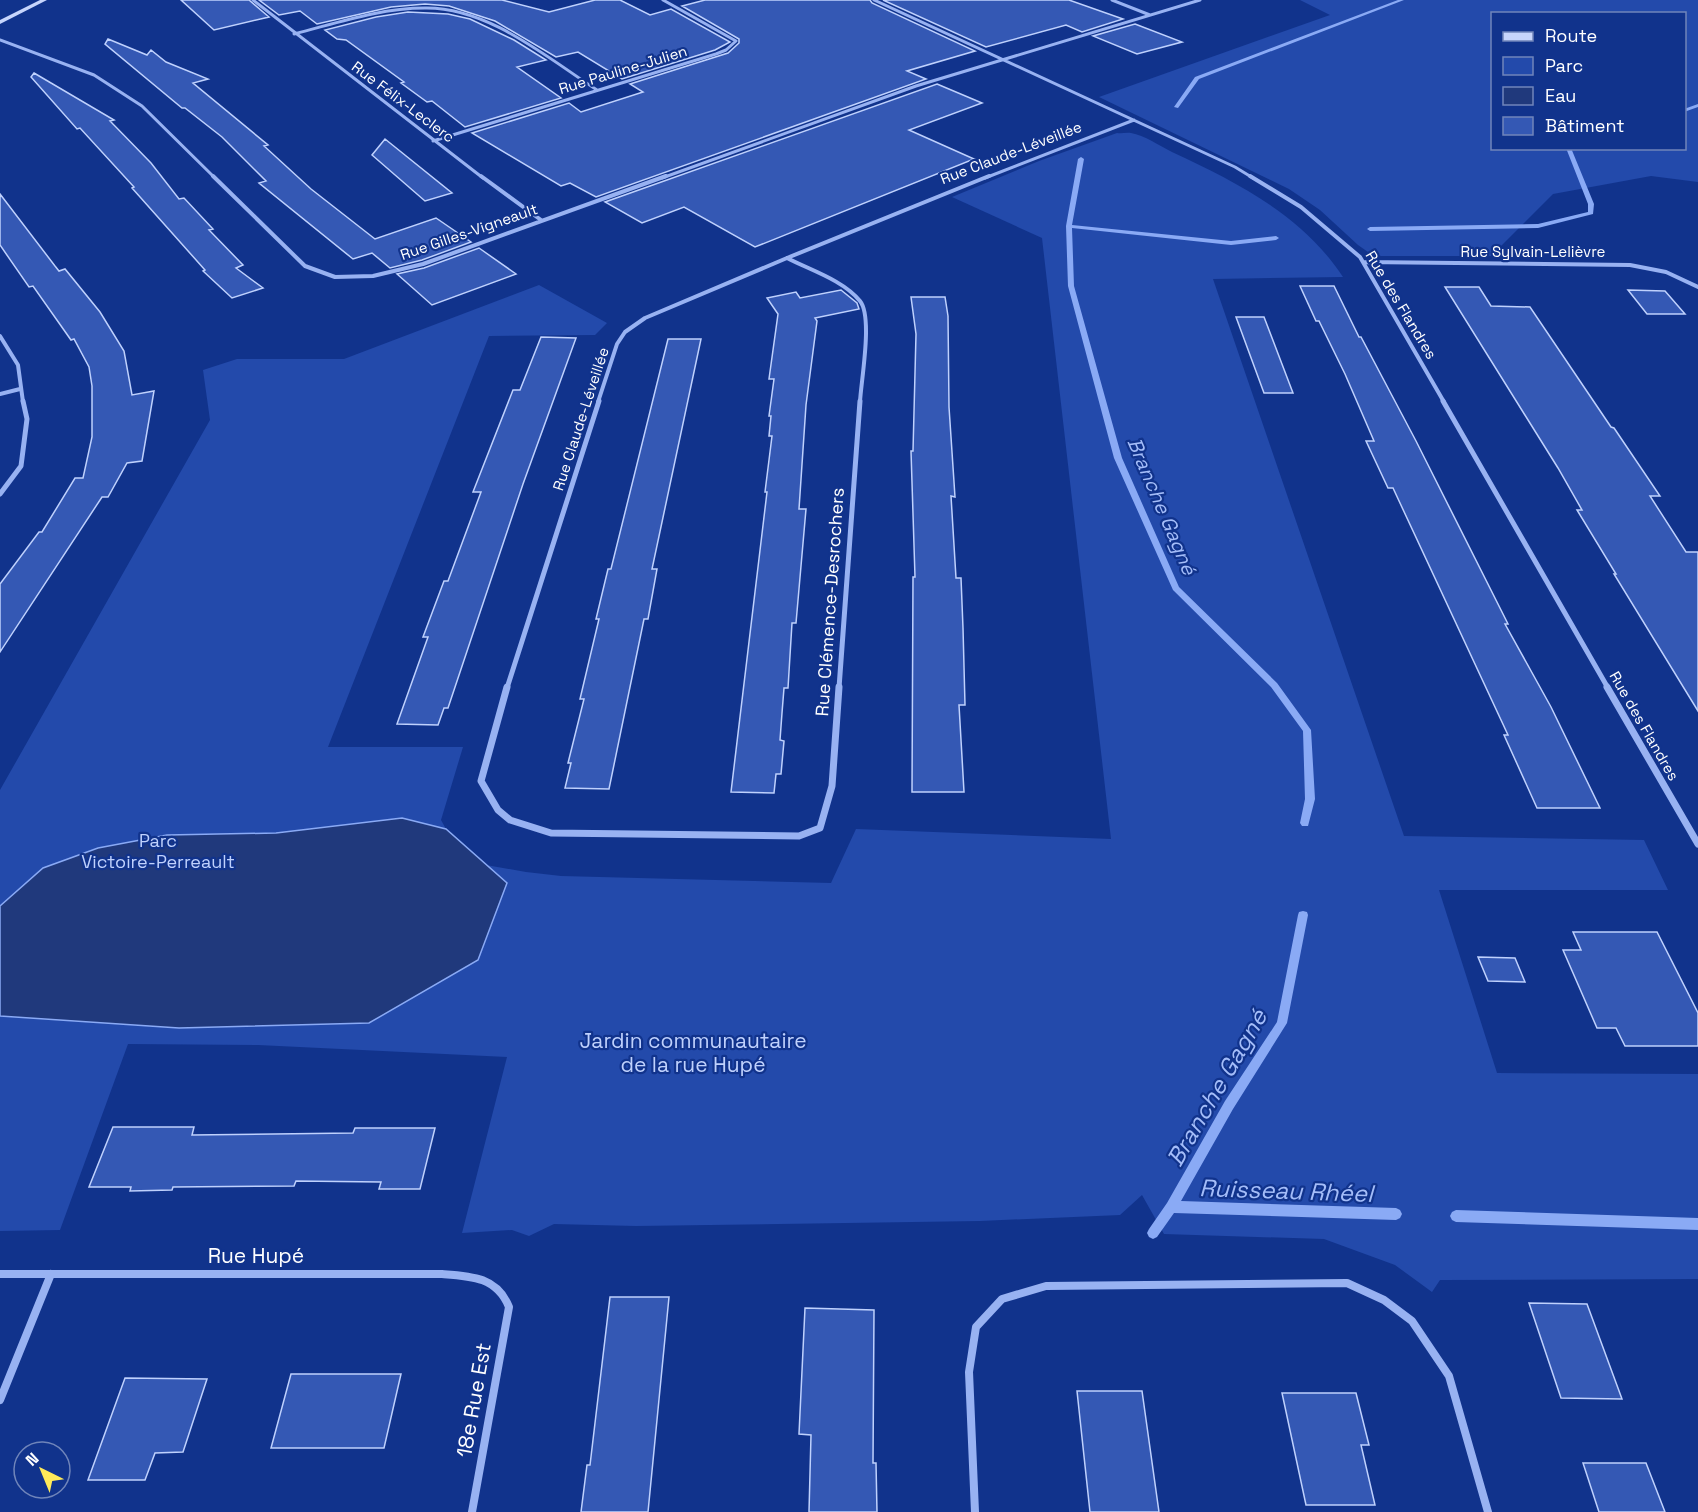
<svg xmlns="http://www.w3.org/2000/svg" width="1698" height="1512" font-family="'Space Grotesk',sans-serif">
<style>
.green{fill:#234aab;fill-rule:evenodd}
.water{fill:#20397c;stroke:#8aaaf5;stroke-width:1.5}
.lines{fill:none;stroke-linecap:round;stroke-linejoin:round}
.stream{fill:#8aaaf5;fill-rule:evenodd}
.building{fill:#3458b4;stroke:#bfd1fd;stroke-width:1.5}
.street-far4{stroke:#98b2f2;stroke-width:3}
.street-far3{stroke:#98b2f2;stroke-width:4}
.street-far2{stroke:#98b2f2;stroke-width:5}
.street-far1{stroke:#98b2f2;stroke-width:7}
.street{stroke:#98b2f2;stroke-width:8}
.secondary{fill:#c7d5fc;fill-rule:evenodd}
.labels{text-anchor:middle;stroke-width:4.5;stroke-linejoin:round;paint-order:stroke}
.far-street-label{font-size:15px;fill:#fff;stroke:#11338c}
.street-label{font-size:18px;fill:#fff;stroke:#11338c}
.park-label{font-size:18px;fill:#bfd1fd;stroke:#11338c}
.water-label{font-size:20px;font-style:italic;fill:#a4bdf9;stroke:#11338c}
.near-park-label{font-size:21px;fill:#bfd1fd;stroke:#11338c}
.near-street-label{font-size:21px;fill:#fff;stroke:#11338c}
.near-water-label{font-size:24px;font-style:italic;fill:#a4bdf9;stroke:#11338c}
</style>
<rect width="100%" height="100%" fill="#11338c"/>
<path class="green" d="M1300 0H1698V182L1651 176 1553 194 1491 256H1381L1368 252 1358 245 1320 210 1289 189 1099 97 1330 15ZM1492 14H1684V148H1492Z
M1117 133C1122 134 1126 132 1131 133 1144 135 1160 146 1172 152 1237 182 1303 216 1343 277L1213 279 1404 836 1644 840 1668 890H1439L1497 1073 1698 1074V1279L1440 1280 1432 1292 1395 1265 1324 1239 1164 1234 1142 1195 1120 1215 980 1221 636 1226 554 1224 529 1236 512 1230 462 1233 507 1057 258 1045 128 1044 60 1230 0 1231V790L210 420 203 370 237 359H344L539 285 607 323 595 335 489 336 328 747H463L441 820 446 829 486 865 526 872 561 876 831 883 856 829 1111 839 1042 238 952 197 1039 161Z"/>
<path class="water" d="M402 818 446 829 507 883 478 960 369 1023 179 1028 0 1016V906L43 868 98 848 167 835 276 833Z"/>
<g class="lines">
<path class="stream" d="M1398 0H1404L1199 79 1178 108 1174 107 1195 77Z
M1698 104V107L1684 112V109Z
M1566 148H1571L1594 204 1593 214 1538 228 1370 231 1367 229 1370 227 1538 224 1588 212V204Z
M1081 157 1084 159 1072 225 1231 241 1276 236 1279 238 1276 240 1231 245 1072 228 1074 286 1122 458 1179 587 1277 683 1311 730 1315 799 1308 826H1302L1300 823 1305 799 1303 731 1271 687 1173 590 1114 458 1068 286 1066 226 1078 159Z
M1303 911 1307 912 1308 915 1287 1023 1233 1109 1181 1201 1396 1208 1400 1210 1402 1214 1400 1218 1396 1220 1174 1213 1157 1237 1153 1239 1149 1237 1147 1233 1149 1229 1167 1203 1225 1101 1277 1022 1298 915 1299 912Z
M1456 1210 1698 1218V1230L1456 1222 1452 1220 1450 1216 1452 1212Z"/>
</g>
<path class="building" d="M181 0H249L269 17 214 30Z
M259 0H502L549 12 595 0H620L650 15 671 9 730 42 715 50 622 79 578 52 556 57 495 21 449 6 425 4 391 7 317 24 300 11 279 15Z
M705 0H870L872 3 975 51 907 71 926 79 596 197 570 183 561 186 472 133 569 103 581 112 643 92 630 84 728 53 739 43V39L682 6Z
M883 0H1069L1123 19 1082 32 1066 25 986 47Z
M408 12 448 14 470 19 514 40 546 60 517 67 561 98 465 127 432 101 427 102 401 83 404 82 346 40 337 39 325 30 376 17Z
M1135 24 1182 42 1137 54 1093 36Z
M108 39 147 55 151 50 166 62 208 79 193 83 268 145 264 146 311 189 375 239 436 218 471 242 422 260 390 268 372 253 353 259 259 183 266 181 222 137 185 108H182L105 44Z
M34 73 114 120 110 121 151 163 179 199 184 198 213 229 209 230 243 265 236 268 263 288 232 298 203 271 205 270 132 188 134 187 80 128 77 129 31 77Z
M937 84 982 103 909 130 974 159 755 247 684 207 642 223 605 202Z
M385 139 452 193 425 201 372 155Z
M0 194 55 266 59 271 65 269 100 312 124 351 132 395 154 391 142 461 127 463 108 497H102L0 652V584L39 532H42L75 478H83L92 437V386L89 367 74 339 71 340 33 286 29 287 0 245Z
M479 248 516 274 432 305 397 274 424 268Z
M1300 286H1334L1359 337H1361L1416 441 1508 624H1505L1551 707 1600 808H1537L1504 735H1508L1393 488H1388L1366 441H1374L1345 374 1319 321H1316Z
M1445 287H1479L1491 306 1530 307 1611 427 1614 428 1660 496H1650L1686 552H1698V711L1614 574H1616L1577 510H1582L1558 468Z
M841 290 857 303 859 309 815 318 817 321 806 405 799 509H806L796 623H792L788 688H784L782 713 780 740 784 741 781 774H776L774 793 731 792 767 492H765L772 436H769L771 416H769L774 379H769L778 314 767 298 796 292 800 298Z
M1628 290 1665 291 1685 314H1647Z
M911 297H945L948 316 949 407 955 497 951 496 956 578H961L963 628 965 705H959L964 792H912L913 577H915L911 451H913L916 334Z
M1236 317H1264L1293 393H1264Z
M541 337 576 338 523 484 448 708H444L438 725 397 724 428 637H423L444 581H448L481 492H473L513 390H520Z
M668 339H701L652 569H657L648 619H644L609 789 565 788 571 763H568L584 699H580L599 619H596L608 569H611Z
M1573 932H1657L1698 1013V1046H1625L1616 1028H1597L1563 950H1581Z
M1478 957 1515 958 1525 982 1488 981Z
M113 1127H194L192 1135 353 1133 355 1128H435L420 1189H379L381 1182 296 1181 294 1186 173 1187 172 1190 130 1191 131 1187H89Z
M610 1297H669L648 1512H581L587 1465H590Z
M1529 1303 1587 1304 1622 1399 1561 1398Z
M805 1308 874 1310 873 1463H876L877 1512H809L811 1435 799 1434Z
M291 1374H401L384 1448H271Z
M125 1378 207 1379 183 1452 155 1453 145 1480H88Z
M1077 1391H1142L1159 1512H1090Z
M1282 1393H1356L1369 1445H1361L1375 1505H1306Z
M1583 1463H1646L1665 1512H1599Z"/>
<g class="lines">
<path class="street-far4" d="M253 0 483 178
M874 0 1235 167 1253 178
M1112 0 1150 15
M294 34C337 23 380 8 425 8 488 7 546 57 597 90
M0 40 94 75 142 106 215 178
M433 141 716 54 726 50 736 41 663 0
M662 178 916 86 1200 0
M985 178 1134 120"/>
<path class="street-far3" d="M213 176 305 266 335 277 373 276 423 264 666 176
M481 176 541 220
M1250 176 1301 207 1360 257 1444 402
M787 258C810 270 843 280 860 301 873 317 861 381 860 402
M787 258 989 176
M1364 262 1630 265 1666 272 1698 287
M0 336 18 365 23 402
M0 394 20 389
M598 402 617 344 625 332 645 318 787 258"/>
<path class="street-far2" d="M1443 401 1608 688
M0 494 21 466 27 419 23 401
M507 688 599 401
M839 688 860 401"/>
<path class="street-far1" d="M507 687 481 781 498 810 510 820 551 833 799 836 820 828 832 786 839 687
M1607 687 1698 844"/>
<path class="street" d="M0 1274H442C471 1276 497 1277 509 1307L472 1512
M0 1400 51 1274
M975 1512 969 1372 976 1327 1002 1299 1046 1286 1347 1283 1384 1300 1412 1321 1449 1376 1488 1512"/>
<path class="secondary" d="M40 0H47L0 24V20Z"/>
</g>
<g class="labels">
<g class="far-street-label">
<text transform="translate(623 70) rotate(-17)" y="5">Rue Pauline-Julien</text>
<text transform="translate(403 102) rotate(37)" y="5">Rue Félix-Leclerc</text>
<text transform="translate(1011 153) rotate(-21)" y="5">Rue Claude-Léveillée</text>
<text transform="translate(469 232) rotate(-19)" y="5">Rue Gilles-Vigneault</text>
<text x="1533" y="257">Rue Sylvain-Lelièvre</text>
<text transform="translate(1401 305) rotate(59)" y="5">Rue des Flandres</text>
<text transform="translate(581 419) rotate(-72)" y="5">Rue Claude-Léveillée</text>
<text transform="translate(1644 726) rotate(60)" y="5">Rue des Flandres</text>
</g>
<g class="street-label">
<text transform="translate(830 602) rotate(-86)" y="6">Rue Clémence-Desrochers</text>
</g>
<g class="park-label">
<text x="158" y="847">Parc<tspan x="158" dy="21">Victoire-Perreault</tspan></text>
</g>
<g class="water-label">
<text transform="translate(1162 506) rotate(67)" y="7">Branche Gagné</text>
</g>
<g class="near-park-label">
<text x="693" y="1048">Jardin communautaire<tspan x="693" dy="24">de la rue Hupé</tspan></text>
</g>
<g class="near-street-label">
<text x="256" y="1263">Rue Hupé</text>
<text transform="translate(474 1400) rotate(-80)" y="7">18e Rue Est</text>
</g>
<g class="near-water-label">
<text transform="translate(1217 1088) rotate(-60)" y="8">Branche Gagné</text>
<text transform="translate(1286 1191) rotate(2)" y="8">Ruisseau Rhéel</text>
</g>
</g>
<rect x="1491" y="12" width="195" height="138" fill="#11338c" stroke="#7085ba" stroke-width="1.5"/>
<rect x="1503" y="32" width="30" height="9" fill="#c7d5fc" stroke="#7085ba" stroke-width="1.5"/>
<text x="1545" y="42" font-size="18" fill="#ffffff">Route</text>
<rect x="1503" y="57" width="30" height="18" fill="#234aab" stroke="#7085ba" stroke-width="1.5"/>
<text x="1545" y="72" font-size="18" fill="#ffffff">Parc</text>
<rect x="1503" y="87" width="30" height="18" fill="#20397c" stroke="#7085ba" stroke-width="1.5"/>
<text x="1545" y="102" font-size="18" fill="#ffffff">Eau</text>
<rect x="1503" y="117" width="30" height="18" fill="#3458b4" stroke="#7085ba" stroke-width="1.5"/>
<text x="1545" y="132" font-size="18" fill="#ffffff">Bâtiment</text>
<g transform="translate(42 1470) rotate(317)"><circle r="28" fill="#11338c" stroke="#7085ba" stroke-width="1.5"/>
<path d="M0-4.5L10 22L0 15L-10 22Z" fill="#ffea59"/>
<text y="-9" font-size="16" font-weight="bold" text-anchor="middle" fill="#ffffff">N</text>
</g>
</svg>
